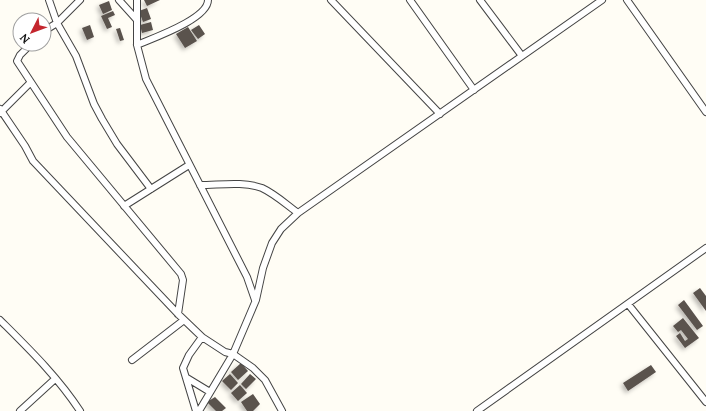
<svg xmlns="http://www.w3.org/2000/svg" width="706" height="411" font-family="Lora,serif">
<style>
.building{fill:#5a524d;filter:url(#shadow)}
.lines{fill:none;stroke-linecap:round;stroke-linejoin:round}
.street-casing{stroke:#444;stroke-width:8}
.street{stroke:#fff;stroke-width:6}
</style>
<defs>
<filter id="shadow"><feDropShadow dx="-2.5" dy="2.5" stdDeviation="2" flood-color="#0004"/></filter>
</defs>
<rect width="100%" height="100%" fill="#fffdf5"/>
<path class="building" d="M144 0H160L147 6Z
M109 1 112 10 103 14 99 5Z
M147 8 151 19 143 22 139 11Z
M113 11 115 15 108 18 112 27 107 29 101 16Z
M151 22 153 30 142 33 140 25Z
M90 25 94 37 87 40 82 28Z
M199 25 205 34 198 39 191 30Z
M188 27 197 41 185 48 176 34Z
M120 28 124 40 120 41 116 29Z
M700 288 706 296V311L693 293Z
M684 300 703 326 697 330 678 305Z
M683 318 699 338 685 348 676 336 680 333 685 341 688 339 681 330 678 332 673 326Z
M241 363 248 371 238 380 231 372Z
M651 365 656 372 628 391 623 383Z
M230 374 238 383 231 390 222 381Z
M250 374 256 379 246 389 241 384Z
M240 385 247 393 238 401 231 393Z
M253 394 260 404 253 411H247L241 402Z
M215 397 226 408 222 411H216L207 402Z"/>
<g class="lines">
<g class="street-casing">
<path id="street" d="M49 0 57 23 76 56 94 104 102 119 117 144 151 189
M119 0 137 20
M137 0V45L146 79 247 277 255 300
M331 0 440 114
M410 0 474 90
M480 0 522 56
M627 0 706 112
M44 31 57 23 80 0
M31 44 20 55 17 61 67 137 181 274 183 280 178 314
M137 45C153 38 208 19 208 0
M0 109 25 146 33 161 178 314 202 337 225 352 233 354 253 368 265 380 282 411
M0 113 30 83
M200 185C220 185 243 181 262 188 275 194 287 205 298 213
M124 206 189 165
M628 304 706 402
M0 320C28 348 58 377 80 411
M132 360 184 320
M187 378 210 392
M20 411 55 379
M196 411 183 368 189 355 202 337
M199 411 233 354 256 300 263 268 272 243 281 229 298 213 602 0
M477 411 706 248"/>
</g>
<use href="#street" class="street"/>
</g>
<g transform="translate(32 32) rotate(228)"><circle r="19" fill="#ffffff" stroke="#a0a0a0"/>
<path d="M0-3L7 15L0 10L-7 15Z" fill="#c4262e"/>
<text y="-6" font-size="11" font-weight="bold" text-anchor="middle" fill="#111111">N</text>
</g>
</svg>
